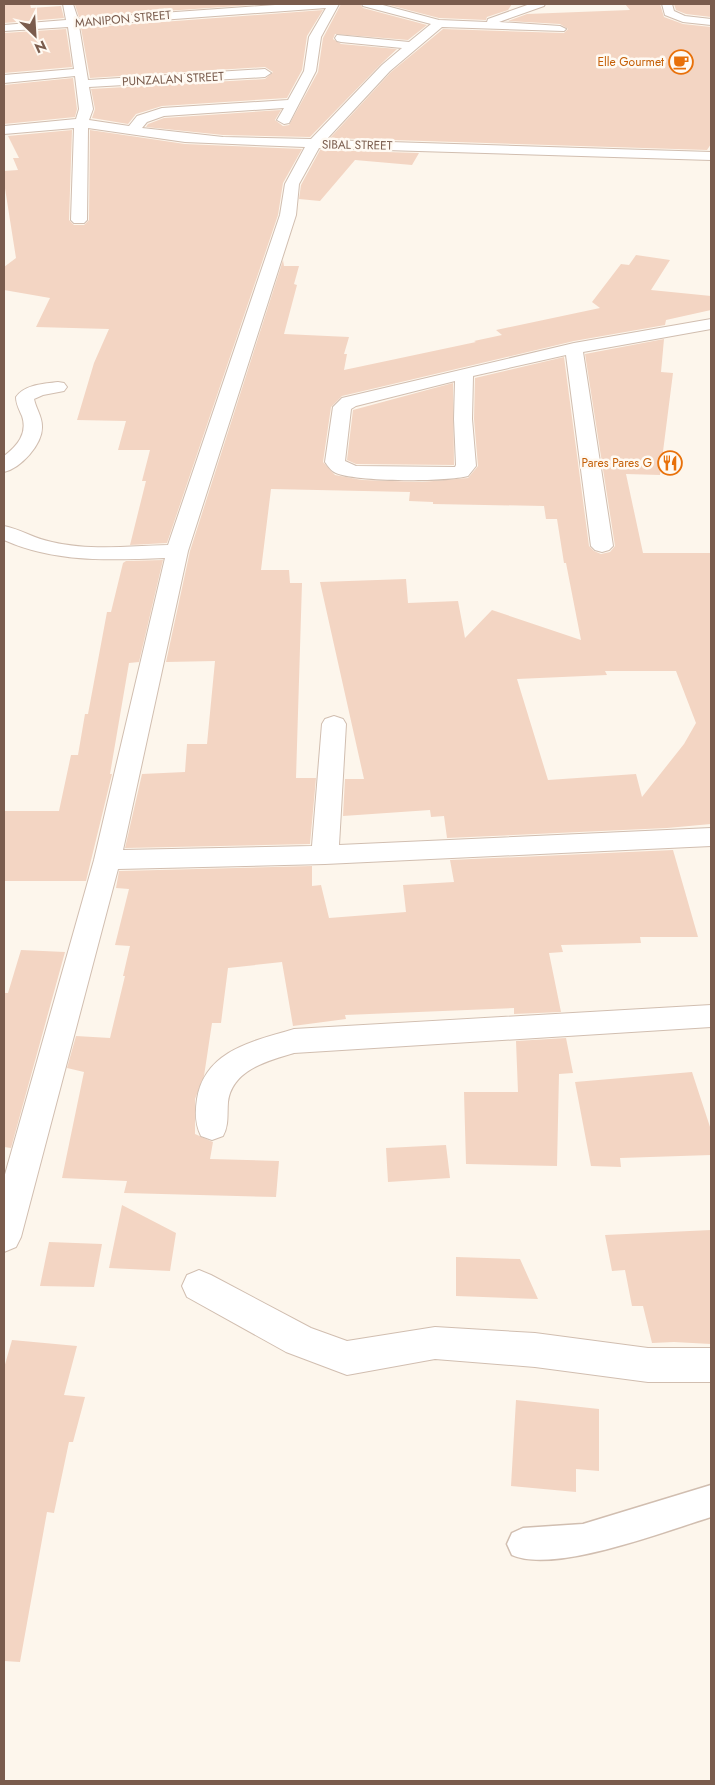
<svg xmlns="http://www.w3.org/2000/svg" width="715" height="1785" font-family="Jost,sans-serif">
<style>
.building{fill:#f3d5c3;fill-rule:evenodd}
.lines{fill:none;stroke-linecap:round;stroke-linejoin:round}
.service-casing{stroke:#d1beb0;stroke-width:3}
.minor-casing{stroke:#d1beb0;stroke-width:2}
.service{fill:#fff;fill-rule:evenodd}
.minor{fill:#fff;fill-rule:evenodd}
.labels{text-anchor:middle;stroke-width:5;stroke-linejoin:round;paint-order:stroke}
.far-street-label{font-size:12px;fill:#7a5c4d;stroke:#fffaf3}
.far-food-label{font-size:12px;fill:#c56008;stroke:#fffaf3;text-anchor:end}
</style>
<rect width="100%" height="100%" fill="#fdf6ec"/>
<path class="building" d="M4 4H30L31 8 61 6 64 18 4 23Z
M93 4H266L79 17 75 5Z
M341 4H360L363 8 427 25 408 40 335 34 333 39 341 44 397 49 381 64 310 137 223 135 146 127 148 124 164 118 281 110 275 120 283 126 289 125 318 72 323 38Z
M385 4H512L508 10 487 17 486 20 439 18Z
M625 4H660L664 17 683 24 711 27V144L707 150 330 138 391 72 443 29 564 33 568 29 560 24 508 21 527 14 630 10Z
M674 4H711V17L686 14 676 10Z
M323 10 307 36 302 70 287 98 162 106 136 114 128 124 92 118 95 109 91 89 265 79 273 72 265 67 90 78 81 28Z
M66 29 72 67 4 73V33Z
M73 78 77 109 75 117 4 124V85Z
M72 130 69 220 74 225H84L89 220 90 130 185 144 302 149 283 183 278 215 167 543 130 545 146 481H142L150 450H118L126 421 77 420 94 363 109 329 36 327 50 298 4 290V267L16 258 4 182V171L18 170 13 158H19L8 136Z
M320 150 419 153 412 165 355 160 320 201 299 199 301 185Z
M636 255 670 260 651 290 711 296V310L666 320 665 325 574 341 342 396 331 407 323 462 335 475 362 480 422 482 468 478 478 466 474 419 475 378 564 357 589 546 594 551 601 554 610 552 615 546 585 354 664 339 661 372 673 373 660 475 626 474 643 553H711V824L667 828 447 838 444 816 431 817 430 810 343 816 345 779H364L320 582 406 579 408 603 458 601 465 638 492 610 581 640 566 563H564L557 519H546L544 506 433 504V502L409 501 410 492 271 489 261 570H289L290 583H302L296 778H316L310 844 125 848 142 774 185 772 187 744H207L215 661 166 662 190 551 283 260 284 266H299L294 284 297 285 284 334 349 337 344 354H347L344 370 476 342 474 341 502 335 496 330 600 308 592 302 621 264 629 265ZM605 671H676L696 723 684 744 642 797 636 774 548 780 517 679 607 675Z
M453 383 454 465 356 464 347 460 353 410Z
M163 560 139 662 129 663 110 774H112L86 881H4V811H59L71 755H78L85 714H88L107 612H111L123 563 126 561Z
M673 850 698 937H640L641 943 561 945 563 952 549 953 561 1012 514 1014V1008L345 1015 346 1019 293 1026 282 962 228 968 221 1023H212L204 1076 195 1099V1134L213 1142 210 1159 279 1161 276 1197 124 1193 127 1181 62 1178 84 1072 67 1068 76 1036 110 1038 125 976H123L130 946 115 945 129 889 116 888 119 871 312 866V886L321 885 329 918 406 912 403 885 454 882 450 860Z
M21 950 65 952 11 1148 4 1147V993H8Z
M566 1038 573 1073 559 1074 557 1166 466 1164 464 1092H518L516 1041Z
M692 1072 711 1130V1155L620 1158 621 1167 591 1166 575 1082Z
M446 1145 450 1178 388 1182 386 1148Z
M122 1205 176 1233 170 1271 109 1268Z
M711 1230V1344L674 1342 652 1343 643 1306H632L625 1270 612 1271 605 1235Z
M49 1242 102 1244 94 1287 40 1286Z
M456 1257 520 1259 538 1299 456 1296Z
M12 1340 77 1346 64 1395 85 1397 73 1442H69L54 1513 47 1512 20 1662 4 1661V1368Z
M516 1400 599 1409V1471L576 1469V1492L511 1486Z"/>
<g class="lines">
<g class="service-casing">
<path id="service" d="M711 1485V1517C665 1531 555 1574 512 1555L507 1544 512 1533 523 1528 583 1524Z"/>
</g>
<g class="minor-casing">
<path id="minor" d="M63 4H73L78 19 289 4H339L321 37 316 71 289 123 284 124 277 120 284 108 164 116 147 122 142 128 223 137 311 139 382 65 402 48 341 42 337 41 335 38 337 35 409 42 431 24 363 6 362 4H379L439 20 487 22 488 19 530 4H545L544 6 499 22 560 26 566 29 564 31 442 27 390 71 326 140 711 152V160L319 148 299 184 296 215 188 551 123 850 312 846 322 724 325 719 334 716 343 719 346 724 339 845 711 828V846L325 864 118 869 21 1237 16 1247 4 1252V1178L94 860 165 558C109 560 56 563 4 540V526C20 529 35 539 52 542 90 551 130 546 168 545L280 215 285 184 305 147 185 142 88 128 87 220 84 223H74L71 220 74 128 4 134V126L76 119 79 109 75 76 4 83V75L74 69 68 27 4 31V25L66 20ZM326 8 309 37 304 71 288 100 162 108 137 116 129 126 89 120 93 109 89 87 265 77 271 73 265 69 88 80 79 26Z
M662 4H672L674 11 685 16 711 19V25L683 22 665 15Z
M711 319V329L583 352 613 546 609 550 602 552 595 550 591 546 566 355 473 376 472 419 476 466 468 476C444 482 358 482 336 473 331 471 328 466 325 462L333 407 342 398 574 343ZM455 381 454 419 456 465 455 467 356 466 345 461 351 409 356 406Z
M58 382 64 383 67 387 64 391 43 395 34 399C36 409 42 416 42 426 43 444 21 468 4 472V456C17 446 28 434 22 416 19 409 16 404 16 397 25 384 44 384 58 382Z
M711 1005V1027L294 1053C267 1061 232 1070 228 1102 227 1115 229 1125 223 1136L212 1140 201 1136C195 1124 195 1112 197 1099 205 1050 254 1041 294 1029Z
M199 1270 211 1275 311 1328 347 1341 435 1327 535 1333 648 1348H711V1382H648L535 1367 435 1359 347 1375 286 1352 187 1297 182 1286 187 1275Z"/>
</g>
<use href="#service" class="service"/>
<use href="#minor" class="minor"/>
</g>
<defs>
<g id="cafe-ring" transform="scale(1.25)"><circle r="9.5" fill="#fffaf3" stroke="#e8710a" stroke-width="1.5"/><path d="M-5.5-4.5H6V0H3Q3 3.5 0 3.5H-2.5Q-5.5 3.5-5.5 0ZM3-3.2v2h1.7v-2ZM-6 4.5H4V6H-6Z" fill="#e8710a"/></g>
<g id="restaurant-ring" transform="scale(1.25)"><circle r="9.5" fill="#fffaf3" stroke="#e8710a" stroke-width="1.5"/><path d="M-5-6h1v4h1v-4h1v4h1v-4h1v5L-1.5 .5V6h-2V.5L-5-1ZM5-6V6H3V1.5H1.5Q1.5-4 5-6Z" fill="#e8710a"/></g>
</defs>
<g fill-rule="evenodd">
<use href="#cafe-ring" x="681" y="62"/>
<use href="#restaurant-ring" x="670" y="463"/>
</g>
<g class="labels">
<g class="far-street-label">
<text transform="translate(123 19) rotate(-5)" y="4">MANIPON STREET</text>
<text transform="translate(173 79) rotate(-3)" y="4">PUNZALAN STREET</text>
<text transform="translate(357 145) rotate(1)" y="4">SIBAL STREET</text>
</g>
<g class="far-food-label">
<text x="664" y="66">Elle Gourmet</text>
<text x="652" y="467">Pares Pares G</text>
</g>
</g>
<rect width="715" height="1785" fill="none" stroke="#7a5c4d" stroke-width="10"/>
<g transform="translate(35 35) rotate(155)" stroke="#fffaf3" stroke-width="4" paint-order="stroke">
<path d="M0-4L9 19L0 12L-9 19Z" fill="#7a5c4d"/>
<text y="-8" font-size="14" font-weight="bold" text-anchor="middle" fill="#7a5c4d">N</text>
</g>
</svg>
